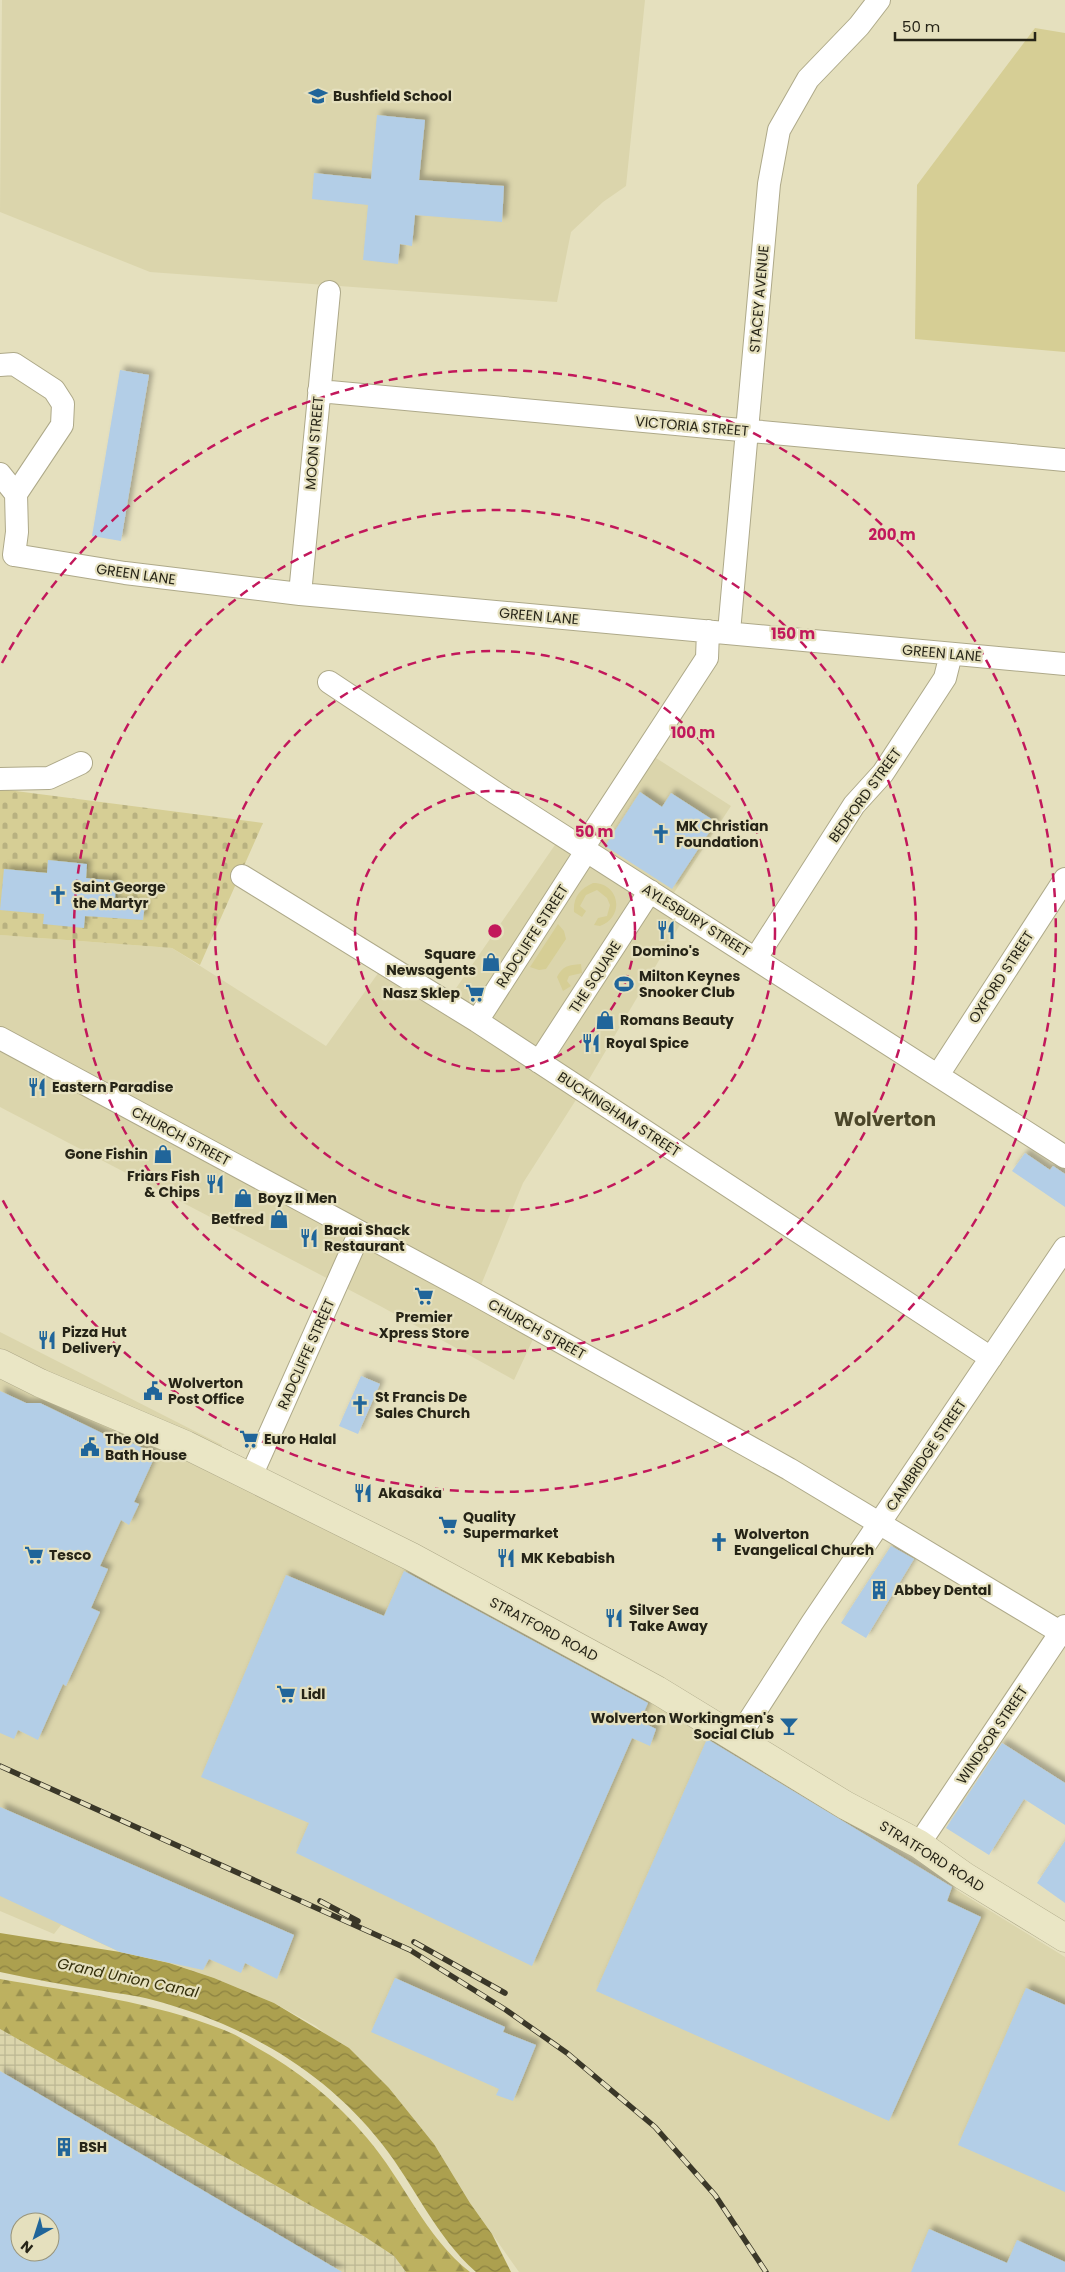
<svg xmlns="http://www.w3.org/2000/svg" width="1065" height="2272" font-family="Poppins,sans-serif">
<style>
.built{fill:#dbd5ac}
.industrial{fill:url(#industrial-grid);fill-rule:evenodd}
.green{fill:#d6ce95}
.forest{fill:url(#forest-firs)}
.cemetery{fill:url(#cemetery-stones)}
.water{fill:url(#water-waves)}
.building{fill:#b3cee7;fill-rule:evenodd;filter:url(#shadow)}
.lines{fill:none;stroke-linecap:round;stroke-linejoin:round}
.street-casing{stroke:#aea989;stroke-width:24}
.secondary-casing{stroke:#aea989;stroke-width:29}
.street{stroke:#fff;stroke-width:22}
.secondary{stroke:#eae6c5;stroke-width:28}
.rail-casing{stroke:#3a3728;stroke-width:5.5}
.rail{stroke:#e5e0be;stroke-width:4;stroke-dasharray:11;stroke-linecap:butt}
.ring{fill:none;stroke:#c2185b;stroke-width:2.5;stroke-dasharray:9 6}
.labels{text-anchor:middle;stroke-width:4.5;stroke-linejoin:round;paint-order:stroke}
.poi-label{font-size:14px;font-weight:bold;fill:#262417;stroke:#e5e0be;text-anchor:start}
.street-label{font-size:14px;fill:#262417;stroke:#e5e0be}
.water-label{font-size:15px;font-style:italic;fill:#35300c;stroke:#e5e0be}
.district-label{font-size:19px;font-weight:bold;fill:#4b4629;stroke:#e5e0be}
.centre{fill:#c2185b;stroke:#e5e0be;stroke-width:2.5}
.ring-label{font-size:15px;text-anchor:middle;font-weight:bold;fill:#c2185b;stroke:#e5e0be;stroke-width:4.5;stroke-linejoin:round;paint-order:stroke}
</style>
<defs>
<pattern id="industrial-grid" width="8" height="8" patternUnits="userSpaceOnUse" patternTransform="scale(1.25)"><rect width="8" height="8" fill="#dbd5ac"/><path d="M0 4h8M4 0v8" fill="none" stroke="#bcb793"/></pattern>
<pattern id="forest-firs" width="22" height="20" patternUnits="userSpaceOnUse" patternTransform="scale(1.25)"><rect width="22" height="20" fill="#bdb160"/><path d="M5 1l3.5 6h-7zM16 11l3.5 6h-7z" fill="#99904e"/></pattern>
<pattern id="cemetery-stones" width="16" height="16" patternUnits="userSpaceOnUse" patternTransform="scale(1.25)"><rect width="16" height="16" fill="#d6ce95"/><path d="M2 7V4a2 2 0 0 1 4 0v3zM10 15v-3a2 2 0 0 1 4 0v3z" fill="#b8b180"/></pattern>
<pattern id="water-waves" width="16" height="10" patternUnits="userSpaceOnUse" patternTransform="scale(1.25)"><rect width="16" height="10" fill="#aca04f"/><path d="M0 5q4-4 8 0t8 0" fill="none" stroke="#8c8241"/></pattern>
<filter id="shadow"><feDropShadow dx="4.5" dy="-4.5" stdDeviation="2.5" flood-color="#0004"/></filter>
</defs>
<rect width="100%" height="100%" fill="#e5e0be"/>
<path class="built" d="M2 0H645L626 186 603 202 571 232 557 302 150 272 0 212Z
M642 749 731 806 662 911 681 923 588 1081 523 1183 474 1302 535 1335 514 1380 382 1307 0 1107V935L172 948 326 1046 389 958 452 994 557 842 573 852Z
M0 1332 222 1445 210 1471 419 1572 649 1700 1065 1957V2272H519L470 2203 434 2144 389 2088 316 2026 274 2003 214 1978 169 1963 120 1952 61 1925 54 1934 0 1911Z"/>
<path class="industrial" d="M0 2029 359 2233 394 2256 406 2272H0ZM20 2222H50V2252H20Z"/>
<path class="green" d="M1035 28 1065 33V352L915 339 917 185Z
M593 883C620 883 625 917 600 926L594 925 598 918 607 916 610 905 607 898 597 890 586 895 580 906 586 911 582 917 574 912C573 897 580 889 593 883Z
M558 924 564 931 566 939 546 969 539 970 530 967Z
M581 964 582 973 569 976 567 981 571 986 563 991 557 977C563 966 568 965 581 964Z"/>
<path class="forest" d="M0 1979C75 1992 153 2002 224 2030 235 2034 244 2040 254 2046 298 2070 335 2100 367 2138 404 2181 425 2237 470 2272H406L394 2256 359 2233 0 2029Z"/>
<path class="cemetery" d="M0 789 263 823 200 965 172 948 0 935Z"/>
<path class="water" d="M0 1933 120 1952 169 1963 214 1978 274 2003 349 2048 389 2088 434 2144 470 2203 492 2234 511 2272H476C436 2237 415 2186 382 2144 324 2070 243 2024 153 2000 135 1995 115 1993 97 1990 64 1985 32 1979 0 1972Z"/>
<path class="building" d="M377 115 425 120 419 180 504 186 502 222 415 215 412 246 400 244 398 264 363 260 368 205 312 199 314 173 371 179Z
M120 370 149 375 121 541 92 536Z
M640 792 662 807 671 793 716 822 672 889 605 846Z
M48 860 87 864 86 878 116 881 115 901 145 904 143 920 85 916 84 928 43 924 44 914 0 910 4 869 47 873Z
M1025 1153 1050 1170 1053 1166 1065 1174V1207L1012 1171Z
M361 1376 380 1384 358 1434 339 1426Z
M0 1391 26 1403H40L110 1437 112 1434 156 1454 134 1502 139 1504 129 1525 121 1520 100 1566 108 1569 91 1608 100 1612 66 1686 63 1684 38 1740 18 1730 14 1739 0 1733Z
M891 1546 914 1559 866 1638 841 1623Z
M404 1571 648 1703 640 1721 656 1729 650 1746 632 1738 532 1966 296 1853 309 1823 201 1777 286 1575 384 1616Z
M707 1739 952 1887 947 1901 981 1917 889 2121 596 1991Z
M1002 1743 1065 1783V1825L1024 1799 989 1855 946 1828Z
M0 1807 294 1935 277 1979 245 1963 241 1973 209 1959 203 1970 120 1952 0 1896Z
M1065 1841V1903L1037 1883Z
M395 1978 505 2027 503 2032 536 2045 513 2101 496 2095 499 2089 371 2032Z
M1026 1988 1065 2005V2192L958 2145Z
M0 2071 342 2272H0ZM20 2222H50V2252H20Z
M929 2229 1007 2263 1017 2240 1065 2262V2272H911Z"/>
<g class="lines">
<g class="street-casing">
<path id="street" d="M0 365 14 364 54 390 63 404 62 425 16 494 17 532 14 555
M319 391 1065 460
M0 474 16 494
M14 555 125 573 300 594 1065 664
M300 594 329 292
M729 632 769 184 779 130 808 79 859 26 879 0
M329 682 496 793 1065 1157
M0 779 49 778 81 763
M583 848 707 658 708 631
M242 876 477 1021 991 1358
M756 958 854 805 883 773 945 678 951 654
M477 1021 587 850
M0 1038 473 1293 789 1469 1065 1635
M539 1062 650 891
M938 1075 1065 879
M251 1476 360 1232
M738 1738 812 1623 1065 1248
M919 1844 1065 1626"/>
</g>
<g class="secondary-casing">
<path id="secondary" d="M0 1363 40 1383 186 1445 412 1557 657 1690 845 1805 919 1844 964 1876 1065 1938"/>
</g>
<use href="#street" class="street"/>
<use href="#secondary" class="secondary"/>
<g class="rail-casing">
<path id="rail" d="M0 1766 410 1950 506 2010 567 2053 655 2127 715 2195 766 2272
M320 1901 358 1921
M414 1942 505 1993"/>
</g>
<use href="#rail" class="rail"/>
</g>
<g class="ring">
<circle cx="495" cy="931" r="140"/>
<circle cx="495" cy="931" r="280"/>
<circle cx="495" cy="931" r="421"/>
<path d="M2 663A561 561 0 1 1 2 1199"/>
</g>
<defs>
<g id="school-bare" transform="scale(1.5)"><path d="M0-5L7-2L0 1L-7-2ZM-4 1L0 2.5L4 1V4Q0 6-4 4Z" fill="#20659a" stroke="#e5e0be" stroke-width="2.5" paint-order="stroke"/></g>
<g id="church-bare" transform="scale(1.5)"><path d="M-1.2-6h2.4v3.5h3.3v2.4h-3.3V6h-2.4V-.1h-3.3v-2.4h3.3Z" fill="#20659a" stroke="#e5e0be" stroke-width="2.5" paint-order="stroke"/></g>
<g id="restaurant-bare" transform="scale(1.5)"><path d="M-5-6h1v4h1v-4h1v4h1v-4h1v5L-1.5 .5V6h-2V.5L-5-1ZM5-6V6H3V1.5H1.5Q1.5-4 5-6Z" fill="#20659a" stroke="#e5e0be" stroke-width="2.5" paint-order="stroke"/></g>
<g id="shop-bare" transform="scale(1.5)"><path d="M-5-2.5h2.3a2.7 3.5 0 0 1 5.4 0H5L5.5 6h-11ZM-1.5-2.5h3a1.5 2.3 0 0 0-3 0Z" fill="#20659a" stroke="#e5e0be" stroke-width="2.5" paint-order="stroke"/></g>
<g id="stadium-bare" transform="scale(1.5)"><path d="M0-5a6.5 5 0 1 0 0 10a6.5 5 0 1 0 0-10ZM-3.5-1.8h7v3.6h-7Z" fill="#20659a" stroke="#e5e0be" stroke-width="2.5" paint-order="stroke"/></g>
<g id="supermarket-bare" transform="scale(1.5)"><path d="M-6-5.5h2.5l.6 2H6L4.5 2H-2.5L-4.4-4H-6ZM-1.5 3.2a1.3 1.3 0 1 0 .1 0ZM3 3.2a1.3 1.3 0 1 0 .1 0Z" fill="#20659a" stroke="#e5e0be" stroke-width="2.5" paint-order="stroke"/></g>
<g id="civic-bare" transform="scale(1.5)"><path d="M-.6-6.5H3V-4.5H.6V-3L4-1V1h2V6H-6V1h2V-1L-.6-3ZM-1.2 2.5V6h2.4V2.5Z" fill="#20659a" stroke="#e5e0be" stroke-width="2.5" paint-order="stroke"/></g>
<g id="building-bare" transform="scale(1.5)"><path d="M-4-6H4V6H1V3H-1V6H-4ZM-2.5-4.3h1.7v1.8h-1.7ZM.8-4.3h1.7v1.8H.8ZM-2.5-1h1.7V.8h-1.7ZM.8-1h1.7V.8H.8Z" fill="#20659a" stroke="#e5e0be" stroke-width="2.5" paint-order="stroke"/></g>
<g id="bar-bare" transform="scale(1.5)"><path d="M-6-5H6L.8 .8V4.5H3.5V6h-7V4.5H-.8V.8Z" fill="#20659a" stroke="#e5e0be" stroke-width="2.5" paint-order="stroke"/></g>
</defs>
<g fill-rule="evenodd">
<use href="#school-bare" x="318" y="96"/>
<use href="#church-bare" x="661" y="834"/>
<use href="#church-bare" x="58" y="895"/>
<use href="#restaurant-bare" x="666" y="930"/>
<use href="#shop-bare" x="491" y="962"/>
<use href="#stadium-bare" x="624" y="984"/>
<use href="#supermarket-bare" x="475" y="993"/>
<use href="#shop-bare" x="605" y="1020"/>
<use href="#restaurant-bare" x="591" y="1043"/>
<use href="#restaurant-bare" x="37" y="1087"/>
<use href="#shop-bare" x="163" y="1154"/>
<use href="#restaurant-bare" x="215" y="1184"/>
<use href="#shop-bare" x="243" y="1198"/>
<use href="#shop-bare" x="279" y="1219"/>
<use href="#restaurant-bare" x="309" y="1238"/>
<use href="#supermarket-bare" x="424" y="1296"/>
<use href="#restaurant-bare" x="47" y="1340"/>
<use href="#civic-bare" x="153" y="1391"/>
<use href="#church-bare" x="360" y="1405"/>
<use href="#supermarket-bare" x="249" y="1439"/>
<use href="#civic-bare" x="90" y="1447"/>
<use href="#restaurant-bare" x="363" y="1493"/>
<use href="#supermarket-bare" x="448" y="1525"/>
<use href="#church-bare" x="719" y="1542"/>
<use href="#supermarket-bare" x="34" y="1555"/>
<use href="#restaurant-bare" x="506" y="1558"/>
<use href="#building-bare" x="879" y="1590"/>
<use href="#restaurant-bare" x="614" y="1618"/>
<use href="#supermarket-bare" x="286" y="1694"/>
<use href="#bar-bare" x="789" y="1726"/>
<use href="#building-bare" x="64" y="2147"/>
</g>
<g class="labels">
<g class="poi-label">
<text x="333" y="101">Bushfield School</text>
<text x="676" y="831">MK Christian<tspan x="676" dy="16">Foundation</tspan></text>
<text x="73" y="892">Saint George<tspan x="73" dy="16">the Martyr</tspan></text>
<text x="666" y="956" text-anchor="middle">Domino's</text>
<text x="476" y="959" text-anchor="end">Square<tspan x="476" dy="16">Newsagents</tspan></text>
<text x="639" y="981">Milton Keynes<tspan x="639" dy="16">Snooker Club</tspan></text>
<text x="460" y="998" text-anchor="end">Nasz Sklep</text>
<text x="620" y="1025">Romans Beauty</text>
<text x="606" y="1048">Royal Spice</text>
<text x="52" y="1092">Eastern Paradise</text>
<text x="148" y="1159" text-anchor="end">Gone Fishin</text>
<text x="200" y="1181" text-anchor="end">Friars Fish<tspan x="200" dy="16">&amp; Chips</tspan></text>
<text x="258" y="1203">Boyz II Men</text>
<text x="264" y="1224" text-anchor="end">Betfred</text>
<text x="324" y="1235">Braai Shack<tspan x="324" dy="16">Restaurant</tspan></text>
<text x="424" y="1322" text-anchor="middle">Premier<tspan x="424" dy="16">Xpress Store</tspan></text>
<text x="62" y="1337">Pizza Hut<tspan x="62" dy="16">Delivery</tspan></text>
<text x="168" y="1388">Wolverton<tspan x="168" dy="16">Post Office</tspan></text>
<text x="375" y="1402">St Francis De<tspan x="375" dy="16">Sales Church</tspan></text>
<text x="105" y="1444">The Old<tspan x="105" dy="16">Bath House</tspan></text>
<text x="264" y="1444">Euro Halal</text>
<text x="378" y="1498">Akasaka</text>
<text x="463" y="1522">Quality<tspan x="463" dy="16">Supermarket</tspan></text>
<text x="734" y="1539">Wolverton<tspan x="734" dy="16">Evangelical Church</tspan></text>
<text x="49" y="1560">Tesco</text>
<text x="521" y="1563">MK Kebabish</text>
<text x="894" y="1595">Abbey Dental</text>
<text x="629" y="1615">Silver Sea<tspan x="629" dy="16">Take Away</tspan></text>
<text x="301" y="1699">Lidl</text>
<text x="774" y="1723" text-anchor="end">Wolverton Workingmen's<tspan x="774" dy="16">Social Club</tspan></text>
<text x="79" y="2152">BSH</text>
</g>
<g class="street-label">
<text transform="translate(759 299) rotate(-85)" y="5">STACEY AVENUE</text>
<text transform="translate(692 426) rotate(5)" y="5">VICTORIA STREET</text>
<text transform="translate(314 443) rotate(-85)" y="5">MOON STREET</text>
<text transform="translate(136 574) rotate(8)" y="5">GREEN LANE</text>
<text transform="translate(539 616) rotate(5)" y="5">GREEN LANE</text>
<text transform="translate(942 653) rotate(5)" y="5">GREEN LANE</text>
<text transform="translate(865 795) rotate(-54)" y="5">BEDFORD STREET</text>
<text transform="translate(696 920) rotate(32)" y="5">AYLESBURY STREET</text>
<text transform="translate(532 936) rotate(-57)" y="5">RADCLIFFE STREET</text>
<text transform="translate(595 977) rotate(-57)" y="5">THE SQUARE</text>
<text transform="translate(1001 977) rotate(-57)" y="5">OXFORD STREET</text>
<text transform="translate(619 1114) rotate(33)" y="5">BUCKINGHAM STREET</text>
<text transform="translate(181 1136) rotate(28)" y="5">CHURCH STREET</text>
<text transform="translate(537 1329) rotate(29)" y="5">CHURCH STREET</text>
<text transform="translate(306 1354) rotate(-66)" y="5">RADCLIFFE STREET</text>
<text transform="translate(926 1455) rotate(-56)" y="5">CAMBRIDGE STREET</text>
<text transform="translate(544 1629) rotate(28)" y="5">STRATFORD ROAD</text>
<text transform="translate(992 1735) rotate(-56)" y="5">WINDSOR STREET</text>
<text transform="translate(932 1856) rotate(32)" y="5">STRATFORD ROAD</text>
</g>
<g class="water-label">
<text transform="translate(128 1978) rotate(12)" y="5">Grand Union Canal</text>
</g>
<g class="district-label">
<text x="885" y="1126">Wolverton</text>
</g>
</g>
<circle cx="495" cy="931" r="8" class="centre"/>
<g class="ring-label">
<text x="892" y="540">200 m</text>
<text x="793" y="639">150 m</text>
<text x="693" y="738">100 m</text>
<text x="594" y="837">50 m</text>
</g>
<g transform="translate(35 2237) rotate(219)"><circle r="24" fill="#e5e0be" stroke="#99957b"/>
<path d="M0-4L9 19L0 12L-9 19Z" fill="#20659a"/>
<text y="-8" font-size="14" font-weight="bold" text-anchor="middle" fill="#262417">N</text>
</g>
<path d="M895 32v8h140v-8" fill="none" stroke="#262417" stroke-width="2.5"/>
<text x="902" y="32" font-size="15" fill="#262417" stroke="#e5e0be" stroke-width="4" paint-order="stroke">50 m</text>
</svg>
